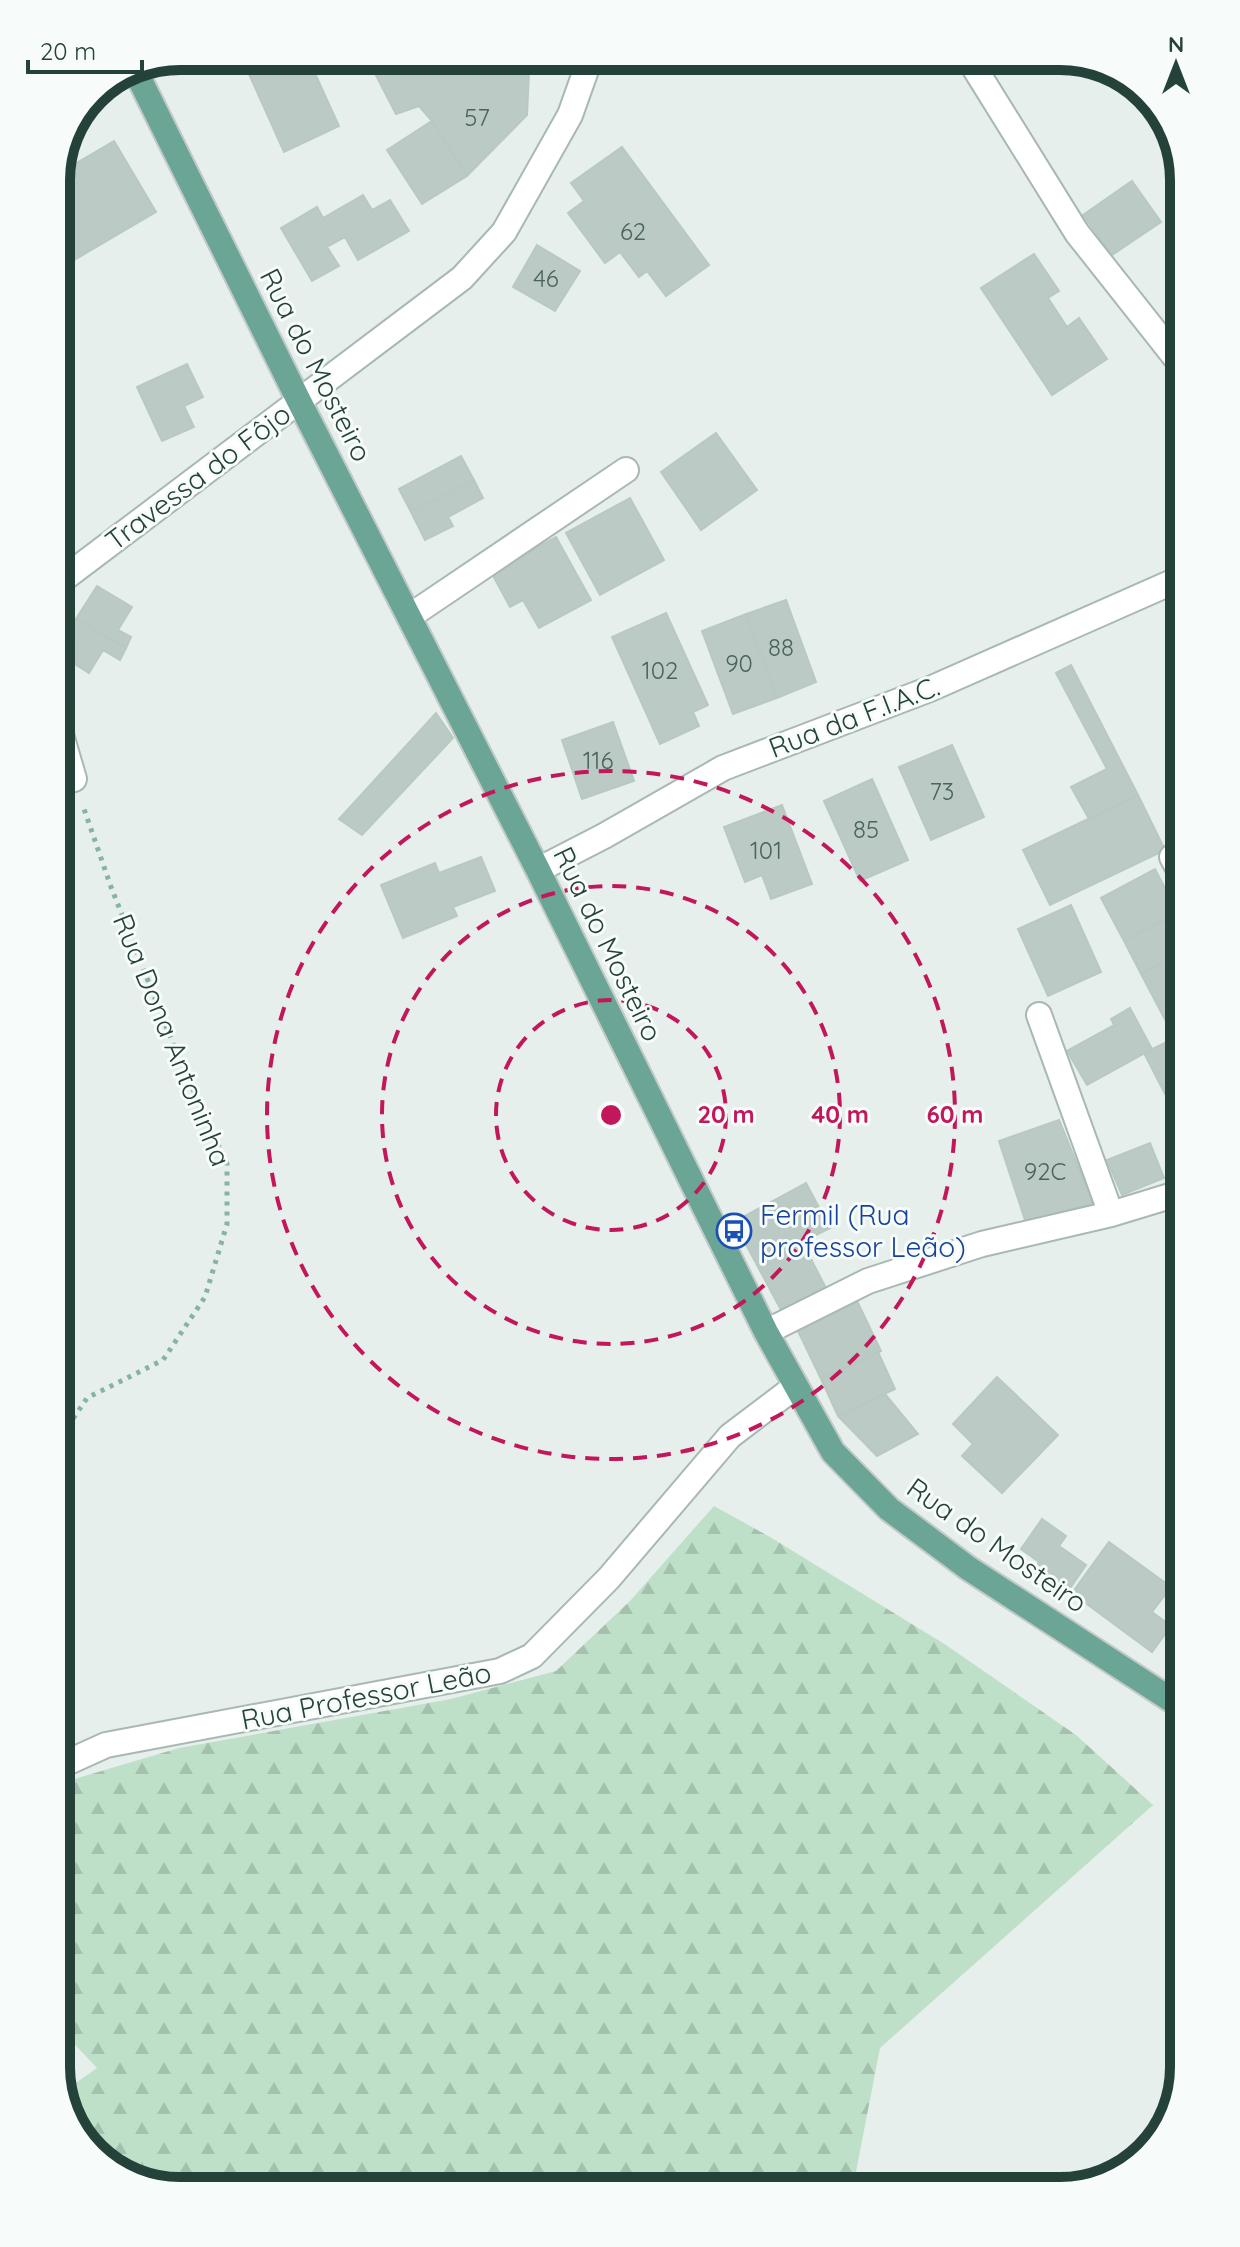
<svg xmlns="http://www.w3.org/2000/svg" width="1240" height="2247" font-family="Quicksand,sans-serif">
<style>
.forest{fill:url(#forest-firs)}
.building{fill:#bbcac4;stroke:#b8c9c2;stroke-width:2}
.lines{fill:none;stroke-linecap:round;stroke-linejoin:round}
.minor-casing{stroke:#a8b8b2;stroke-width:28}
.major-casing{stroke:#c2cac8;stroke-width:28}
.path{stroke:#86b3a5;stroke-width:5;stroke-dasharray:4 6;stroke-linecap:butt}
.minor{stroke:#fff;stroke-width:24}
.major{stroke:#6aa596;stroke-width:24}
.ring{fill:none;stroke:#c2185b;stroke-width:4;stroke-dasharray:14 10}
.labels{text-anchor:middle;stroke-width:6;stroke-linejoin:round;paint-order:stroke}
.number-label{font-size:24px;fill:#4a645c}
.street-label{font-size:28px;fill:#24423a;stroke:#f7fbf9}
.transit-label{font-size:28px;fill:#164399;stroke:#f7fbf9;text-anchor:start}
.rim{fill:none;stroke:#24423a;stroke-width:10}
.centre{fill:#c2185b;stroke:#f7fbf9;stroke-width:4}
.ring-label{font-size:24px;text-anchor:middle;font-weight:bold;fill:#c2185b;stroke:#f7fbf9;stroke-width:6;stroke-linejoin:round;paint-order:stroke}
</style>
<defs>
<pattern id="forest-firs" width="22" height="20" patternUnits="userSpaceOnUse" patternTransform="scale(2)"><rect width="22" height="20" fill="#bfe0c8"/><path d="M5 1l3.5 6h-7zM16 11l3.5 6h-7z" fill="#a4c1ad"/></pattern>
</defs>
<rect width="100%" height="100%" fill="#e6efeb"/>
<path class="forest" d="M714 1506 770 1537 946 1645 1076 1735 1153 1805 880 2048 855 2177 857 2184 172 2191 111 2170 66 2115V2090L97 2068 65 2034 64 1788 71 1780 179 1748 451 1699 556 1671 630 1601Z"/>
<path class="building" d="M249 56H289L257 73Z
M289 56H307L339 126 284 152 249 74 257 73Z
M366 56H544L529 72 527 115 467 176 432 121 419 106 396 114Z
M432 121 467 176 422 204 387 150Z
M114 141 156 212 57 270 56 175Z
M622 147 709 265 666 296 647 271 639 277 620 252 605 263 568 213 584 201 571 183Z
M1132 181 1161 222 1112 255 1083 215Z
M363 195 372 210 390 200 409 231 358 260 345 237 327 247 339 266 312 281 281 228 317 207 323 218Z
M537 245 580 271 555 311 513 287Z
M1034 254 1059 291 1048 298 1067 327 1079 318 1107 359 1052 395 981 288Z
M187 364 203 397 184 406 194 427 162 441 137 387Z
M716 433 757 490 701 530 661 472Z
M461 456 474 480 411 512 399 489Z
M474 480 483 498 448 517 453 526 425 540 411 512Z
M630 498 664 560 600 595 566 533Z
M556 537 591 600 539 628 523 600 510 607 491 572Z
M97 586 132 607 118 630 131 637 126 648 76 619Z
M786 600 816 682 777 698 746 614Z
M666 613 708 705 693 712 699 726 660 744 612 637Z
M746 614 777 698 733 714 702 631Z
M76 619 126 648 120 660 103 650 89 673 59 654V649Z
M1071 665 1138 795 1089 819 1071 787 1107 769 1056 673Z
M436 713 453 738 362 835 339 819Z
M613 722 634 781 582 799 562 740Z
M952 745 984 817 931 840 899 767Z
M872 779 908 860 860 881 824 801Z
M1138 795 1165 850 1050 905 1023 850Z
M782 805 812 884 771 899 762 875 745 882 724 827Z
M481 857 495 891 453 907 457 916 403 938 381 885 435 863 439 873Z
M1155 869 1178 913 1124 941 1101 898Z
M1071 905 1101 972 1048 996 1018 929Z
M1178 913V954L1141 974 1124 941Z
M1172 958 1179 969V1046L1141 974Z
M1130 1008 1152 1049 1087 1085 1067 1051 1114 1025 1111 1019Z
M1175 1038 1179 1046V1087L1165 1094 1144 1053Z
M1059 1120 1093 1203 1026 1223 999 1141Z
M1150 1143 1164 1178 1122 1195 1107 1160Z
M806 1183 830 1228 802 1242 826 1288 782 1312 734 1222Z
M857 1301 881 1351 821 1379 797 1329Z
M878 1352 895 1389 838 1416 821 1379Z
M997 1377 1058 1435 1002 1493 962 1456 973 1444 953 1424Z
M885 1394 918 1434 877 1456 838 1416Z
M1042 1519 1066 1536 1059 1546 1086 1565 1064 1597 1031 1574 1039 1562 1021 1549Z
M1109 1542 1171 1587 1152 1612 1171 1626 1152 1652 1072 1593Z"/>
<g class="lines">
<g class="minor-casing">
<path id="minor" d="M967 56 1077 233 1175 357
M58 583 462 278 504 232 570 115 591 56
M410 616 626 470
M59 728 74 779
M1172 857 1178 868
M538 870 604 836 723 768 930 689 1177 580
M1039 1015 1111 1214
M766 1332 868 1281 982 1244 1111 1214 1180 1193
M64 1764 106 1745 500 1671 532 1656 609 1578 730 1436 796 1386"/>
</g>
<g class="major-casing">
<path id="major" d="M137 74 299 401 538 870 766 1332 833 1452 889 1509 968 1568 1182 1707"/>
</g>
<path class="path" d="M62 1435 87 1398 163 1360 205 1297 227 1224V1164L177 1054 111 887 83 806"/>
<use href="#minor" class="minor"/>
<use href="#major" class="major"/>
</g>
<g class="ring">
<circle cx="611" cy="1115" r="115"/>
<circle cx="611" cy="1115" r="229"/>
<circle cx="611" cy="1115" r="344"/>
</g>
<defs>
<g id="bus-ring" transform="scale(1.8)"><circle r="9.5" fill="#f7fbf9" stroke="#1a4fb4" stroke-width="1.5"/><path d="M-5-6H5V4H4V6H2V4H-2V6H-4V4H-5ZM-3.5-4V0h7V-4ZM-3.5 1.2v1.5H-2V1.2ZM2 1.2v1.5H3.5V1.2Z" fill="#1a4fb4"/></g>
</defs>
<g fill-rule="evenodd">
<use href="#bus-ring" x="734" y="1231"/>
</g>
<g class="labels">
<g class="number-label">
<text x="477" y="126">57</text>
<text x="633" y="240">62</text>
<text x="546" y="287">46</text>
<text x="781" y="656">88</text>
<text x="739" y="672">90</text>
<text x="660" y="679">102</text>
<text x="598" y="769">116</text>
<text x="942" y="800">73</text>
<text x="866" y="838">85</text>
<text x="766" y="859">101</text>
<text x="1045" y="1180">92C</text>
</g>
<g class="street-label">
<text transform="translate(316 365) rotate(63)" y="10">Rua do Mosteiro</text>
<text transform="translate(198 477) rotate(-37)" y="10">Travessa do Fôjo</text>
<text transform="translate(854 717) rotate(-21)" y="10">Rua da F.I.A.C.</text>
<text transform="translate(608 944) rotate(64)" y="10">Rua do Mosteiro</text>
<text transform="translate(172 1040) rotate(68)" y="10">Rua Dona Antoninha</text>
<text transform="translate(997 1545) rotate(35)" y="10">Rua do Mosteiro</text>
<text transform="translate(366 1696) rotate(-11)" y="10">Rua Professor Leão</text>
</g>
<g class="transit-label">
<text x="760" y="1225">Fermil (Rua<tspan x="760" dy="32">professor Leão)</tspan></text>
</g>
</g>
<path d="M0 0H1240V2247H0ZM180 70H1060A110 110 0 0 1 1170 180V2067A110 110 0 0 1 1060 2177H180A110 110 0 0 1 70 2067V180A110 110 0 0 1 180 70Z" fill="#f7fbf9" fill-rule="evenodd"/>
<path class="rim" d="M180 70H1060A110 110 0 0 1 1170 180V2067A110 110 0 0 1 1060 2177H180A110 110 0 0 1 70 2067V180A110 110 0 0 1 180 70Z"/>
<circle cx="611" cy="1115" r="12" class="centre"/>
<g class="ring-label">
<text x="726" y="1123">20 m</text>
<text x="840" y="1123">40 m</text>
<text x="955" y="1123">60 m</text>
</g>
<g transform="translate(1176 64)" stroke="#f7fbf9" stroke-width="6" paint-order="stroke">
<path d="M0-6L14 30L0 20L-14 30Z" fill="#24423a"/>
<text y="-12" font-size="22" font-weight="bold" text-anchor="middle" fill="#24423a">N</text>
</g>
<path d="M28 60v12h114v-12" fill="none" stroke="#24423a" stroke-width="4"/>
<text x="40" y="60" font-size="24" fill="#24423a" stroke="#f7fbf9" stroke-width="6" paint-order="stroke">20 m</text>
</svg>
